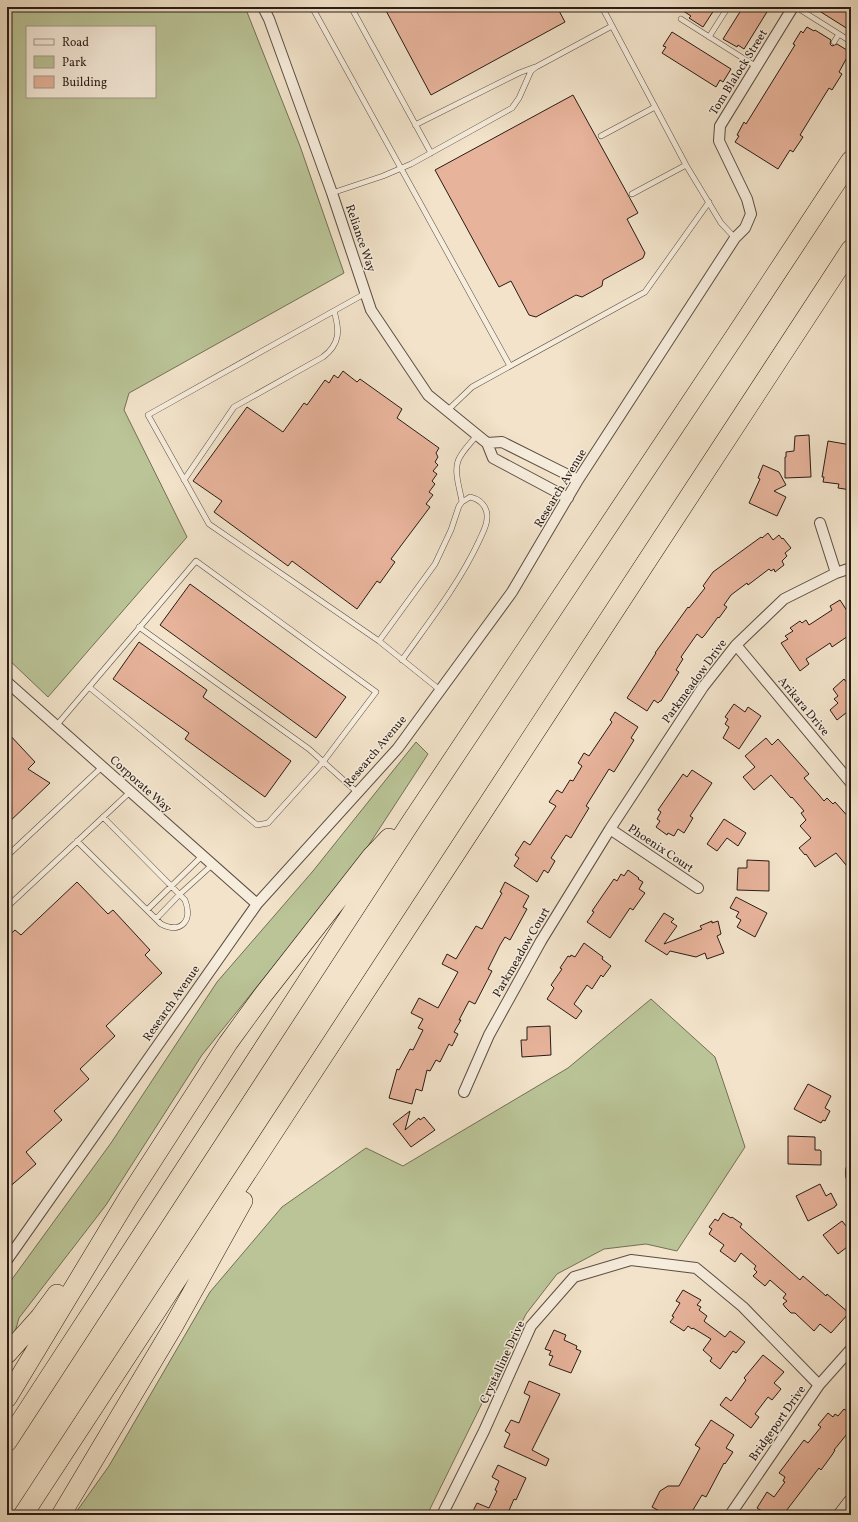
<svg xmlns="http://www.w3.org/2000/svg" width="858" height="1522" font-family="Vollkorn,serif">
<style>
.green{fill:#bac497;stroke:#727056;fill-rule:evenodd}
.building{fill:#e7b39b;stroke:#291c16}
.lines{fill:none;stroke-linecap:round;stroke-linejoin:round}
.service-casing{stroke:#5b4e43;stroke-width:6}
.minor-casing{stroke:#5b4e43;stroke-width:12}
.secondary-casing{stroke:#291c16;stroke-width:16}
.motorway-casing{stroke:#291c16;stroke-width:20}
.service{stroke:#f7eddd;stroke-width:5}
.minor{stroke:#f7eddd;stroke-width:10}
.secondary{stroke:#f7eddd;stroke-width:15}
.motorway{stroke:#f2e3ca;stroke-width:19}
.labels{text-anchor:middle;stroke-width:3;stroke-linejoin:round;paint-order:stroke}
.street-label{font-size:12px;fill:#291c16;stroke:#f7eddd}
</style>
<rect width="100%" height="100%" fill="#f2e3ca"/>
<filter id="stains"><feTurbulence type="fractalNoise" baseFrequency=".005" numOctaves="4"/><feColorMatrix values="0 0 0 0 .2 0 0 0 0 .09 0 0 0 0 .02 0 0 0 .5 -.17"/></filter>
<radialGradient id="worn" r=".72"><stop offset=".6" stop-color="#630" stop-opacity="0"/><stop offset="1" stop-color="#630" stop-opacity=".3"/></radialGradient>
<path class="green" d="M7 7H245L300 146 344 273 129 393 124 410 187 537 48 697 7 658ZM27 27H155V97H27Z
M416 742 428 754 359 860 202 1055 106 1205 19 1318 7 1360V1286L111 1143 217 982 313 871Z
M651 999 715 1057 745 1147 677 1251 646 1244 604 1249 557 1274 526 1314 427 1515H74L109 1466 210 1292 282 1207 366 1148 403 1166 568 1068Z"/>
<path class="building" d="M384 7H557L565 22 431 95Z
M677 7H716L703 27 689 18 691 16Z
M743 7H770L744 49 738 45 737 47 723 39Z
M813 7H851V31Z
M807 27 814 31 815 30 831 40 830 44 832 46 837 44 850 52 839 72 842 74 832 90 829 88 800 135 803 137 793 152 790 150 778 169 735 142 739 136 737 135 744 122 746 124 795 45 793 44 801 31 803 33Z
M672 32 731 69 723 82 720 80 716 87 662 53 666 47 663 46Z
M573 95 638 213 627 219 645 253 643 258 603 280 602 286 582 297 576 295 536 317 529 315 511 281 499 287 435 170Z
M343 371 357 382 360 379 402 409 397 418 439 448 436 453 438 457 435 462 438 465 433 471 437 474 432 481 435 484 429 492 433 495 426 504 430 507 391 559 395 562 380 583 377 581 357 609 292 561 288 566 214 512 222 501 193 481 247 407 283 432 304 403 307 405 325 380 329 383 334 375 338 378Z
M809 435 811 477 785 478V457H786V452L794 451 795 436Z
M828 441 851 445V490L838 488 839 484 823 482 824 477H822Z
M763 465 779 472 786 485 774 491 786 497 777 516 749 503 760 479 758 478Z
M768 533 773 540 779 535 782 539 783 538 791 548 785 553 787 556 782 561 784 565 775 572 774 569 771 571 769 569 748 585 747 583 731 595 724 605 727 607 719 618 718 617 704 636 702 638 697 634 681 657 683 659 676 670 679 672 661 701H660L658 703 654 700 647 711 627 698 656 653H655L688 607 689 608 705 588 703 586 713 572 761 537 762 538Z
M190 584 346 697 316 738 160 625Z
M840 600 851 617V634L832 647 830 643 806 659 809 664 800 671 781 643 788 639 785 636 793 631 790 628 800 621 802 623 806 620 809 625 832 610 830 606Z
M139 642 207 690 203 697 291 761 265 797 185 739 189 733 113 679Z
M844 679 851 688V709L837 720 830 710 838 703 834 699 838 696 833 689Z
M734 704 745 712 748 707 761 716 739 749 723 738 729 727 725 724 728 719 725 717Z
M615 712 638 727 631 738 634 740 614 772 609 769 586 806 589 808 578 826 571 838 566 835 551 858 555 861 548 873 544 870 537 882 514 866 519 858 515 855 524 841 530 845 556 806 549 802 557 790 562 793 570 780 573 781 582 766 578 763 584 753 589 756 612 722 610 720Z
M7 732 35 762 28 769 50 783 7 824Z
M766 738 772 745 778 739 809 774 804 778 819 795 824 801 827 798 833 804 835 802 851 820V871L836 853 815 867 806 854 805 855 799 848 811 838 800 826 806 820 801 813 804 811 792 797 791 798 771 775 754 790 743 777 755 767 745 756Z
M692 770 712 783 690 816 693 818 684 833 678 829 674 836 668 833 667 835 656 827 660 821 657 819 661 812 658 810 681 777 683 774 687 777Z
M724 819 746 833 738 846 727 838 717 851 707 844Z
M747 860 769 861V891L737 890 738 868H747Z
M628 870 639 878 638 879 643 882 639 889 645 893 635 907 633 910 630 908 610 938 587 922 594 912 592 911 614 879 617 881 621 874 624 876Z
M77 882 108 914 113 910 150 950 145 955 162 973 106 1026 115 1036 80 1069 89 1079 54 1111 62 1120 26 1152 36 1164 7 1189V937L15 930 21 935Z
M505 882 529 896 523 907 527 909 510 940 505 937 500 945 488 969 492 971 475 1004 469 1001 459 1020H461L454 1032 458 1034 452 1046 449 1044 440 1062 436 1060 430 1071 427 1070 422 1091 416 1089 412 1104 389 1098 397 1069 399 1070 410 1049 413 1050 423 1030 418 1028 423 1019 411 1013 419 998 438 1008 458 972 442 964 447 954 456 959 476 926 482 929 502 893 500 892Z
M736 897 767 913 755 937 737 927 741 920 736 917 739 912 730 908Z
M664 913 674 919 671 922 677 926 664 944 702 929 700 926 712 921V923L718 921 721 934 717 936 724 953 707 959 705 953 696 957 670 951 667 955 645 941Z
M584 943 603 957 602 959 611 966 603 977 601 975 592 989 587 985 574 1004 582 1011 576 1019 547 999 554 988 551 985 562 969 560 968 568 956 570 957 571 955 575 957Z
M550 1026 551 1055 522 1057 521 1040H527V1027Z
M808 1084 831 1096 825 1108 830 1111 825 1121 823 1120 821 1123 794 1109Z
M410 1111 405 1130 419 1118 420 1120 424 1117 435 1130 411 1147 393 1124Z
M788 1136 815 1137V1150H820L821 1151V1165L788 1164Z
M820 1184 826 1196 831 1193 837 1205 835 1206V1207L808 1221 796 1196Z
M723 1213 731 1218 732 1217 742 1224 740 1227 800 1280 803 1276 826 1296 827 1294 849 1313 831 1333 820 1324 814 1331 795 1313H791L785 1307 783 1304 787 1301 783 1298 786 1294 770 1280 765 1286 753 1276 757 1272 754 1269 756 1266 741 1253 735 1262 720 1251 724 1245 709 1234 712 1229 709 1227 715 1219 718 1221Z
M842 1221 851 1232V1244L838 1254 823 1235Z
M683 1290 701 1300 697 1305 701 1307 699 1310 707 1316 704 1321 705 1322 725 1337 730 1331 745 1342 736 1353 733 1351 720 1369 710 1361 712 1358 703 1350 711 1339 693 1328 692 1329 688 1326 684 1331 670 1322 674 1317 672 1316 680 1303 676 1301Z
M554 1330 566 1335 564 1340 577 1346 576 1349 581 1351 571 1373 549 1365 553 1356 549 1355 551 1351 545 1349Z
M763 1355 784 1372 774 1383 781 1389 772 1400 768 1397 755 1414 759 1417 751 1428 720 1405 726 1397 731 1401 746 1380 744 1378Z
M529 1381 560 1394 532 1450 549 1459 546 1466 504 1447 510 1434 505 1431 511 1420 519 1423 530 1396 524 1393Z
M844 1409 851 1414V1429L834 1450H835L832 1455 821 1470 819 1468 783 1515H768L757 1508 767 1492 774 1497 785 1482 783 1481 785 1477 779 1473 804 1440 808 1443 821 1427 818 1425 828 1413 833 1417 835 1414 838 1416Z
M711 1420 734 1435 726 1448 733 1452 725 1464 724 1463 706 1497 702 1495 690 1515H667L652 1507 660 1491 668 1486H679L700 1448 695 1445Z
M498 1465 526 1478 516 1500 514 1499 507 1515H471L477 1503 489 1508 497 1491 495 1490 499 1481 492 1477Z"/>
<g class="lines">
<g class="service-casing">
<path id="service" d="M312 7 510 366
M351 7 431 153
M602 7 686 165 721 223 735 238
M796 7 850 41
M681 19 757 67
M709 37 728 7
M834 42 839 34
M415 125 519 73 535 67
M601 136 655 107
M332 193 383 176 411 164 512 108 519 98 531 71 536 67 612 26
M632 194 686 165
M366 293 148 415 209 524 379 641 440 690
M447 411 472 387 645 292 709 202
M184 480 234 407 323 357C340 344 340 331 334 311
M462 502C460 489 454 473 458 461 461 452 471 443 477 435
M139 627 309 749 358 793
M379 641 435 564 451 530 459 506 462 502 470 497C480 499 488 507 487 518 487 526 482 534 479 541 459 584 429 622 402 660
M56 726 196 561 376 692 323 762 268 823 257 825 89 687
M77 841 161 924C181 934 193 921 185 900L103 817
M7 856 102 767
M7 907 130 792
M147 910 202 856
M156 919 180 894 212 865"/>
</g>
<g class="minor-casing">
<path id="minor" d="M263 7 269 19 332 193 371 310 428 395 487 443 493 458 568 498
M487 443 502 442 578 480
M820 523 836 573
M736 645 851 783
M7 682 257 904
M610 829 698 888
M464 1092 489 1035 541 941 610 829 703 687 736 645 784 599 836 573 851 568
M851 1170V1176
M7 1260 257 904 398 748 512 592 578 480 735 238 745 228 751 214 747 199 719 141 720 126 793 7
M442 1515 484 1431 531 1326 574 1277 631 1260 696 1268 743 1307 819 1385
M730 1515 819 1385 851 1349"/>
</g>
<g class="secondary-casing">
<path id="secondary" d="M841 1515 851 1502"/>
</g>
<g class="motorway-casing">
<path id="motorway" d="M7 1354 40 1317 57 1294
M7 1398 128 1198 228 1043 263 995 371 857 389 838
M7 1442 411 822 739 330 851 160
M23 1515C300 1093 574 670 851 249
M61 1515 173 1327 243 1201"/>
</g>
<use href="#service" class="service"/>
<use href="#minor" class="minor"/>
<use href="#secondary" class="secondary"/>
<use href="#motorway" class="motorway"/>
</g>
<g class="labels">
<g class="street-label">
<text transform="translate(738 72) rotate(-58)" y="4">Tom Blalock Street</text>
<text transform="translate(361 238) rotate(71)" y="4">Reliance Way</text>
<text transform="translate(560 488) rotate(-59)" y="4">Research Avenue</text>
<text transform="translate(694 681) rotate(-54)" y="4">Parkmeadow Drive</text>
<text transform="translate(804 706) rotate(50)" y="4">Arikara Drive</text>
<text transform="translate(375 751) rotate(-50)" y="4">Research Avenue</text>
<text transform="translate(141 784) rotate(42)" y="4">Corporate Way</text>
<text transform="translate(661 848) rotate(34)" y="4">Phoenix Court</text>
<text transform="translate(521 952) rotate(-60)" y="4">Parkmeadow Court</text>
<text transform="translate(171 1003) rotate(-55)" y="4">Research Avenue</text>
<text transform="translate(502 1362) rotate(-65)" y="4">Crystalline Drive</text>
<text transform="translate(777 1423) rotate(-55)" y="4">Bridgeport Drive</text>
</g>
</g>
<rect width="858" height="1522" fill="none" stroke="#f2e3ca" stroke-width="24"/>
<rect x="8" y="8" width="842" height="1506" fill="none" stroke="#291c16" stroke-width="2"/>
<rect x="12" y="12" width="834" height="1498" fill="none" stroke="#291c16"/>
<rect x="26" y="26" width="130" height="72" fill="#f7eddd" stroke="#a5998d"/>
<rect x="34" y="39" width="20" height="6" fill="#f7eddd" stroke="#a5998d"/>
<text x="62" y="46" font-size="12" fill="#291c16">Road</text>
<rect x="34" y="56" width="20" height="12" fill="#bac497" stroke="#a5998d"/>
<text x="62" y="66" font-size="12" fill="#291c16">Park</text>
<rect x="34" y="76" width="20" height="12" fill="#e7b39b" stroke="#a5998d"/>
<text x="62" y="86" font-size="12" fill="#291c16">Building</text>
<rect width="100%" height="100%" filter="url(#stains)"/>
<rect width="100%" height="100%" fill="url(#worn)"/>
</svg>
